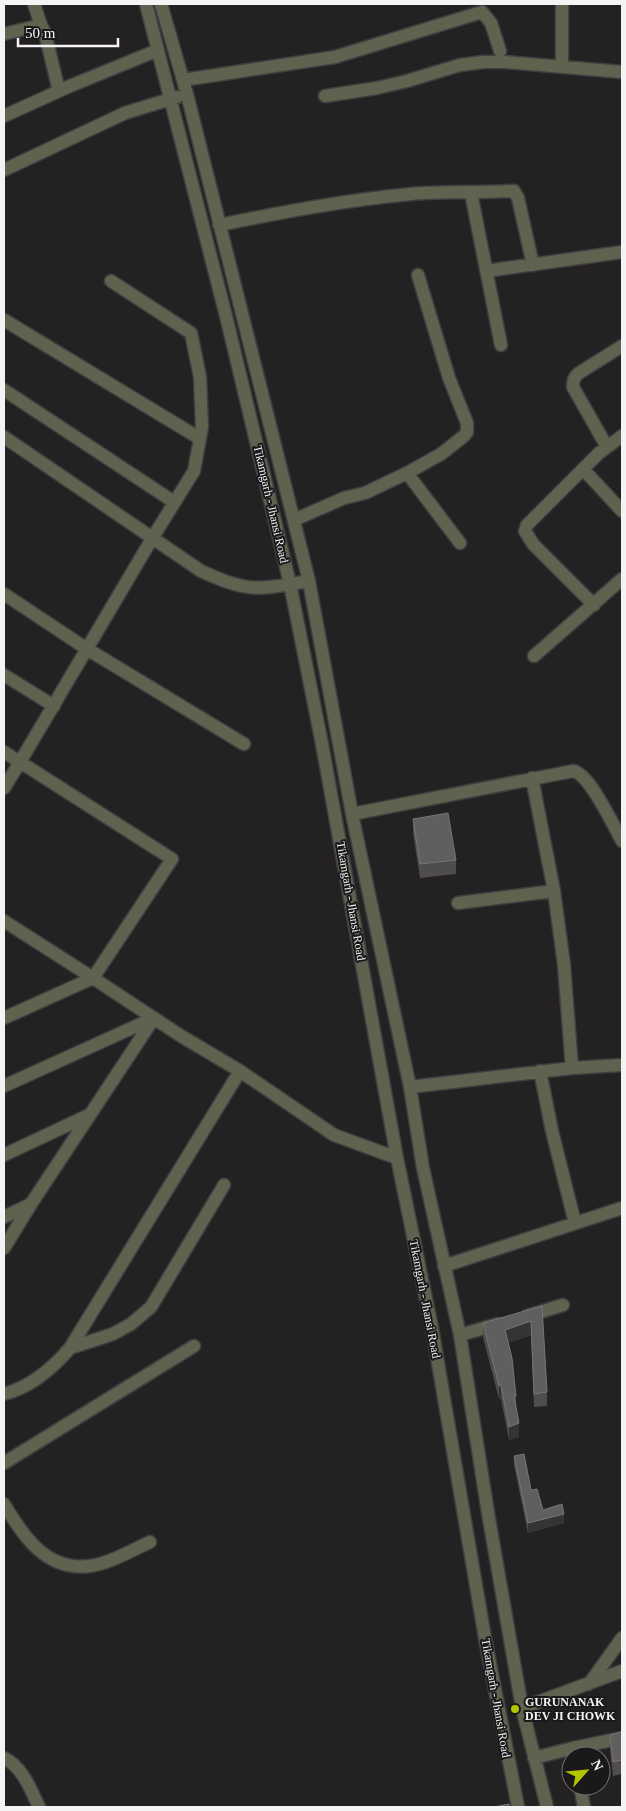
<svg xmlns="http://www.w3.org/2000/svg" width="626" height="1811" font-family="'Times New Roman',serif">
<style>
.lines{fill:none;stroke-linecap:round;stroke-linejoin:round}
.minor-casing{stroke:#413e40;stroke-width:15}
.minor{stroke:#5e624e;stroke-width:12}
.wall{fill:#4f4c4e}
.shaded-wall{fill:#363335}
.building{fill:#605e5f;stroke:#787577}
.poi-dot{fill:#b1c500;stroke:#1a181a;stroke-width:2}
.labels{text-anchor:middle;stroke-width:4;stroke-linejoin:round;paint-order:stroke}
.street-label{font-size:12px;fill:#f5f3f4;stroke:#1a181a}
.poi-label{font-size:12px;font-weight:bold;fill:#f5f3f4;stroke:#1a181a;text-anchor:start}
</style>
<rect width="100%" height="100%" fill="#242123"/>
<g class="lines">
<g class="minor-casing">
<path id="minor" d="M34 4 41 25
M146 4 227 320 290 584 322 744 397 1158 432 1328 485 1638 518 1807
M161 4 187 94 309 581 352 814 410 1087 423 1168 460 1335 488 1513 522 1708 547 1807
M562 4V67
M4 34 41 25 45 33 59 91
M183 80 335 57 482 12 491 23 500 51
M325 96 377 88 407 81 460 65 483 62H505L622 72
M4 116 70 86 158 50
M4 170 125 113 177 97
M471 193 501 345
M219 225C283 212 346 200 411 194 444 191 478 193 511 191H514L518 198 533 265
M486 271 622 252
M4 320 199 438
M4 390 174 502
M4 437 201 571C214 577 227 583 242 586 263 591 288 584 309 581
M607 447 573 387C573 380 574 377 579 373L622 346
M583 469 622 511
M407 473 460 543
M294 520 344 498 365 493 407 473 441 454 464 436 467 432V423L449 378 418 275
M4 594 87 649 244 744
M594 605 533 544 525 531 527 525 599 453 622 436
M534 656 622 579
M4 675 54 706
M4 752 20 762 153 537 194 471 202 427 200 377 191 333 111 281
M532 778 554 891 564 965 572 1068
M4 788 20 762 172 859 93 978 181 1036 240 1071 334 1135 397 1158
M352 814 573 771C590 774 613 825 622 841
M458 903 554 891
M4 921 93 978
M4 1018 93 978
M540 1071 552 1131 575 1223
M4 1086 154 1018
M410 1087 572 1068 622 1065
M4 1155 89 1115
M4 1217 31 1204
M4 1248 31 1204 154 1018
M444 1266 622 1208
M527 1316 563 1305
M460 1335 498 1324
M70 1348 113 1334 131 1324 151 1307 224 1185
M4 1394C31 1387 52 1369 70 1348L240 1071
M4 1463 194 1346
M4 1504C23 1536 46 1571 89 1566 109 1564 132 1550 150 1542
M589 1684 622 1638
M522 1708 622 1671
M574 1756 573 1748 622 1738
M4 1758C22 1766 31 1790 39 1807
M534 1758 573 1748
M580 1786 584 1807"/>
</g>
<use href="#minor" class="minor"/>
</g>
<path class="wall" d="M413 819 456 860V874L420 878 413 833Z
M542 1306 547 1392V1406L534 1407 531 1335 508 1343 516 1396V1408L519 1437 509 1440 501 1399H499L483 1337V1323Z
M514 1456 531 1490 543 1510 564 1523 528 1533 514 1465Z
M622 1732V1774L613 1776 610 1749V1735Z"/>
<path class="shaded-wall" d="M531 1321V1335L505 1344V1330Z
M501 1385V1399H499V1386Z
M519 1423V1437L509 1440V1427Z
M564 1514V1523L528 1533V1523Z"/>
<path class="building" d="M448 813 456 860 420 864 413 819Z
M542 1306 547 1392 534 1394 531 1321 505 1330 512 1358 516 1396H514L519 1423 509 1427 501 1385 499 1386 483 1323Z
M524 1454 531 1490 537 1489 543 1510 562 1504 564 1514 528 1523 514 1456Z
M622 1732V1760L613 1762 610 1735Z
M509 1804V1807H494Z"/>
<circle class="poi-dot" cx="515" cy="1709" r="5"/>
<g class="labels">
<g class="street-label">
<text transform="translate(271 504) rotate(77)" y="4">Tikamgarh - Jhansi Road</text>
<text transform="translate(351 901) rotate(80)" y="4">Tikamgarh - Jhansi Road</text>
<text transform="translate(425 1299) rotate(79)" y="4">Tikamgarh - Jhansi Road</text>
<text transform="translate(496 1698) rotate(80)" y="4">Tikamgarh - Jhansi Road</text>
</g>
<g class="poi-label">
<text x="525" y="1706">GURUNANAK<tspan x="525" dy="14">DEV JI CHOWK</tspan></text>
</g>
</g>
<rect width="626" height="1811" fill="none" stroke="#f5f3f4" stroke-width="10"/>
<g transform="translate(586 1771) rotate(63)"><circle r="24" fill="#1a181a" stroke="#727071"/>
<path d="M0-4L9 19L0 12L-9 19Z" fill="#b1c500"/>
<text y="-8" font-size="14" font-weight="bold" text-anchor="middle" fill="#f5f3f4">N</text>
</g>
<path d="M18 38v8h100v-8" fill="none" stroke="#f5f3f4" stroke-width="2.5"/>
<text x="25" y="38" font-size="15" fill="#f5f3f4" stroke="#1a181a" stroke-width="4" paint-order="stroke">50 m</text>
</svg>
